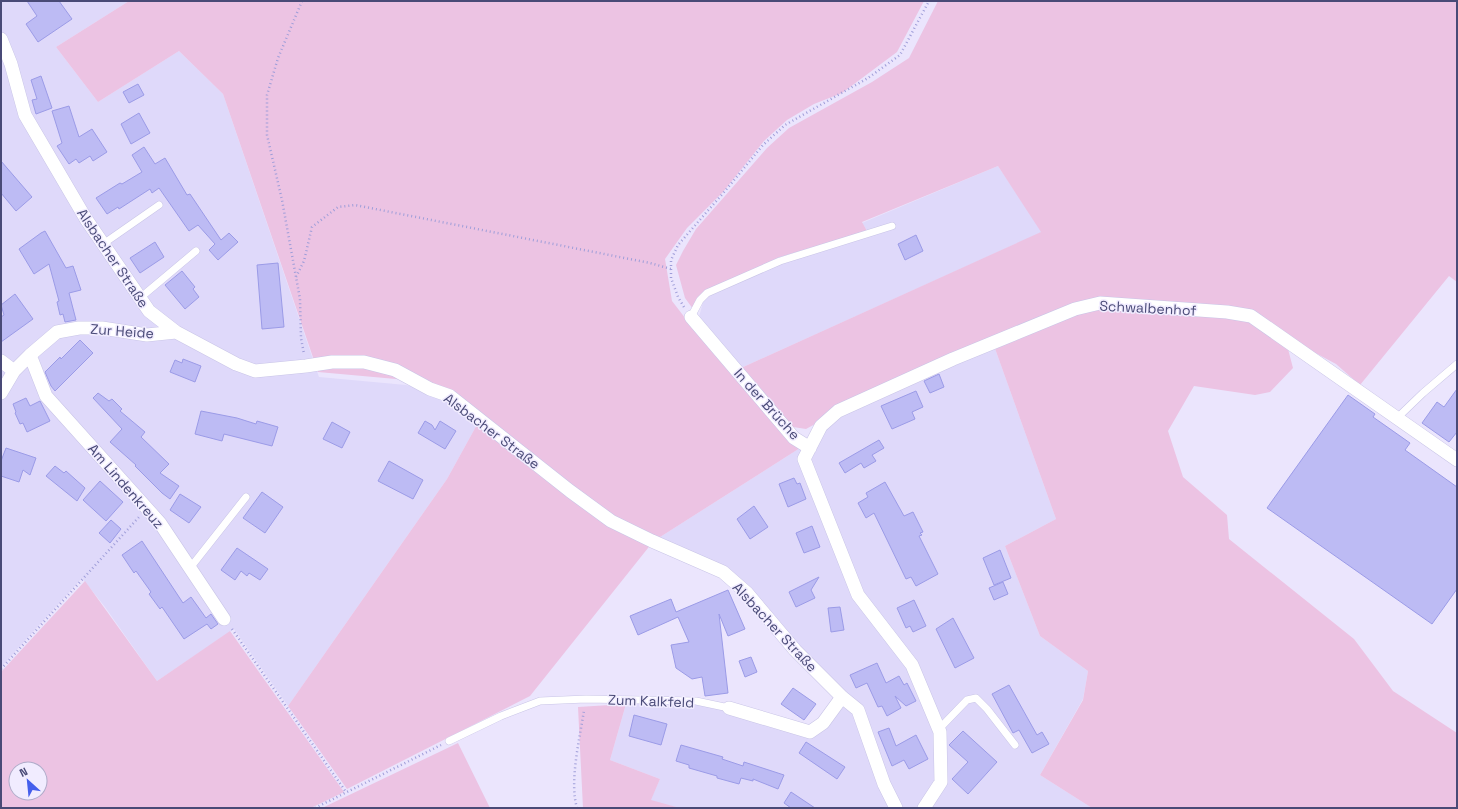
<svg xmlns="http://www.w3.org/2000/svg" width="1458" height="809" font-family="'Space Grotesk',sans-serif">
<style>
.residential{fill:#dfd9fa}
.green{fill:#ecc3e3;fill-rule:evenodd}
.building{fill:#bdbbf4;stroke:#9b9be7}
.lines{fill:none;stroke-linecap:round;stroke-linejoin:round}
.lane-casing{stroke:#c9c5e7;stroke-width:8}
.street-casing{stroke:#c9c5e7;stroke-width:14}
.path{stroke:#9f9ed9;stroke-width:2.5;stroke-dasharray:1 3;stroke-linecap:butt}
.lane{stroke:#fff;stroke-width:7}
.street{stroke:#fff;stroke-width:13}
.labels{text-anchor:middle;stroke-width:3;stroke-linejoin:round;paint-order:stroke}
.street-label{font-size:14px;fill:#494a77;stroke:#f1ecff}
</style>
<rect width="100%" height="100%" fill="#ebe5fd"/>
<path class="residential" d="M1 1H129L56 47 98 102 179 51 223 94 319 377 406 385 428 391 448 398 479 421 447 479 288 706 234 629 157 681 105 607 82 578 1 667Z
M998 166 1042 232 741 368 699 317 703 302 709 296 781 263 870 235 862 223Z
M993 343 1056 519 1005 546 1040 636 1088 671 1083 699 1040 775 1092 808H680L650 801 660 779 610 760 626 704 649 702 697 703 810 733 843 696 749 591 657 539 800 448 840 413Z"/>
<path class="green" d="M129 1H924L897 52 842 93 814 104 787 120 764 141 723 192 687 228 665 259 672 301 689 323 800 448 657 539 613 518 482 417 407 380 318 372 223 94 179 51 98 102 56 47Z
M938 1H1457V282L1449 276 1360 385 1336 364 1308 349 1254 315 1101 300 817 423 806 429 793 427 741 368 1041 232 998 166 862 222 867 231 780 257 706 290 693 309 685 298 676 265 683 251 696 229 767 148 789 128 872 82 909 58Z
M1100 306 1249 320 1288 349 1293 368 1270 392 1255 395 1194 386 1168 431 1183 477 1227 515 1229 539 1354 639 1393 691 1457 733V808H1092L1040 775 1083 700 1088 671 1040 636 1005 546 1056 519 993 343Z
M479 421 652 543 530 696 347 789 288 706 447 479Z
M85 581 157 681 230 631 344 792 311 808H1V672ZM16 769H40V793H16Z
M626 704 610 760 660 779 651 800 680 808H583L578 707Z
M458 743 490 808H322Z"/>
<path class="building" d="M27 1H59L72 19 38 42 26 24 37 16Z
M41 76 52 108 36 114 32 100 37 99 31 80Z
M138 84 144 95 129 103 123 92Z
M69 106 79 137 92 129 107 152 93 161 90 156 79 163 76 159 69 164 57 146 62 143 52 111Z
M139 113 150 133 131 144 121 124Z
M144 147 155 164 165 158 187 195 190 194 221 240 229 233 238 242 218 260 209 250 215 244 198 225 189 231 159 188 152 193 150 189 119 209 118 207 107 214 96 198 120 183 122 184 142 172 132 155Z
M1 161 32 197 16 211 1 193Z
M45 231 66 268 73 266 81 290 69 293 76 320 65 322 63 314 60 315 57 302 59 301 49 264 34 274 19 249 41 233Z
M916 235 923 251 905 260 898 244Z
M155 242 164 257 140 273 130 258Z
M278 263 284 327 262 329 257 265Z
M182 271 195 287 193 289 199 297 185 309 165 285Z
M15 294 33 319 1 342V317L4 315 1 305Z
M80 340 93 353 55 391 51 386 45 372 60 357 61 359Z
M183 359 201 366 195 382 170 372 175 360 182 363Z
M939 374 944 387 930 393 924 381Z
M1457 389V432L1449 442 1422 423 1437 402 1444 407Z
M916 391 923 407 912 412 915 419 892 429 881 406Z
M98 393 109 401 112 399 122 409 120 411 145 432 141 437 169 464 160 473 179 486 170 499 162 493 135 466 136 465 110 442 122 429 93 398Z
M1348 395 1375 414 1373 417 1410 443 1405 450 1457 487V589L1432 624 1267 508Z
M26 398 30 406 40 401 50 421 27 432 23 423 20 424 15 413 16 412 13 404Z
M201 411 237 418 256 424 257 421 278 427 272 446 224 434 222 441 195 434Z
M425 421 432 425 435 430 440 421 456 431 445 449 418 433Z
M332 422 350 432 342 448 323 439Z
M879 440 884 448 872 455 876 461 864 468 861 463 845 473 839 463Z
M6 448 36 458 30 475 23 470 19 482 1 476V461Z
M389 461 423 480 413 499 378 481Z
M55 466 64 473 66 471 85 488 77 501 46 476Z
M794 478 797 484 800 483 806 499 788 507 779 484Z
M100 481 123 502 106 521 83 500Z
M885 482 904 516 913 512 923 532 920 533 922 535 919 536 938 574 916 586 911 577 906 579 874 513 866 518 858 503 868 497 866 493Z
M262 492 283 507 265 533 243 518Z
M180 494 201 507 189 523 170 510Z
M754 506 768 527 750 539 737 519Z
M111 520 121 529 110 543 99 533Z
M812 526 820 547 804 553 796 533Z
M142 541 183 603 191 597 206 618 211 614 218 624 211 629 207 624 184 639 162 607 160 609 149 594 151 592 136 571 134 573 122 555Z
M237 548 268 569 260 580 249 573 247 576 241 571 235 580 221 570Z
M1000 550 1011 578 994 585 983 558Z
M819 577 811 590 815 598 796 607 789 592Z
M1003 582 1008 594 994 600 989 588Z
M728 590 745 629 728 636 719 614 728 693 705 696 702 677 692 679 676 668 671 645 689 642 678 617 638 635 630 616 671 599 676 612Z
M914 600 926 626 913 632 910 626 906 628 897 608Z
M840 607 844 630 831 632 828 608Z
M953 618 974 658 955 668 936 629Z
M751 657 757 672 745 677 739 661Z
M877 663 886 683 899 676 904 685 907 683 916 701 906 706 895 696 901 708 887 716 882 706 878 707 867 683 856 688 850 675Z
M1009 685 1037 735 1042 732 1049 744 1032 753 1019 730 1013 733 992 694Z
M793 688 816 704 804 720 781 704Z
M634 715 667 724 661 745 629 736Z
M889 728 896 746 916 735 928 759 909 769 904 760 892 766 878 732Z
M963 731 997 762 968 794 952 779 968 762 949 745Z
M806 742 845 767 837 779 799 753Z
M681 745 723 757 722 759 743 766 744 762 784 775 778 789 753 779V781L741 778 739 784 717 778V776L689 768V765L676 761Z
M791 792 815 808H791L784 803Z"/>
<g class="lines">
<g class="lane-casing">
<path id="lane" d="M103 244 159 205
M140 298 196 251
M691 317 700 300 707 293 780 261 892 226
M1396 419 1423 393 1457 364
M190 568 246 497
M939 729 967 700 976 698 987 709 1015 745
M449 741 501 716 540 701 586 699 696 701 729 708"/>
</g>
<g class="street-casing">
<path id="street" d="M1 39 11 64 25 115 86 219 149 311 176 332 236 364 255 371 306 366 332 362H364L395 370 430 389 450 396 570 491 611 521 652 541 723 572 747 593 795 650 842 697 858 710 884 784 896 808
M691 317 794 438 810 448
M30 355 46 396 160 523 224 619
M1 361 14 371
M1 393 14 371 30 355 57 332 79 328H102L147 335 176 332
M729 708 810 732 823 723 842 697
M924 808 941 782 940 732 912 665 858 595 804 459 821 426 838 411 953 359 1075 309 1100 303 1227 312 1251 316 1457 460"/>
</g>
<path class="path" d="M302 1 278 58 267 95V135L282 200 300 299 301 338 304 354
M296 277 304 261 312 227 338 207 355 205 650 263 671 269
M684 307 678 297 671 278V260L678 245 725 191 763 145 785 125 868 78 900 55 929 1
M232 629 346 792
M1 669 139 517
M315 808 441 745
M577 808C569 781 580 738 584 710"/>
<use href="#lane" class="lane"/>
<use href="#street" class="street"/>
</g>
<g class="labels">
<g class="street-label">
<text transform="translate(113 258) rotate(56)" y="5">Alsbacher Straße</text>
<text transform="translate(1148 308) rotate(3)" y="5">Schwalbenhof</text>
<text transform="translate(122 331) rotate(4)" y="5">Zur Heide</text>
<text transform="translate(767 404) rotate(48)" y="5">In der Brüche</text>
<text transform="translate(492 431) rotate(37)" y="5">Alsbacher Straße</text>
<text transform="translate(126 486) rotate(49)" y="5">Am Lindenkreuz</text>
<text transform="translate(775 627) rotate(47)" y="5">Alsbacher Straße</text>
<text transform="translate(651 701) rotate(2)" y="5">Zum Kalkfeld</text>
</g>
</g>
<rect width="1458" height="809" fill="none" stroke="#494a77" stroke-width="4"/>
<g transform="translate(28 781) rotate(333)"><circle r="19" fill="#f1ecff" stroke="#aeabc9"/>
<path d="M0-3L7 15L0 10L-7 15Z" fill="#455fec"/>
<text y="-6" font-size="11" font-weight="bold" text-anchor="middle" fill="#494a77">N</text>
</g>
</svg>
